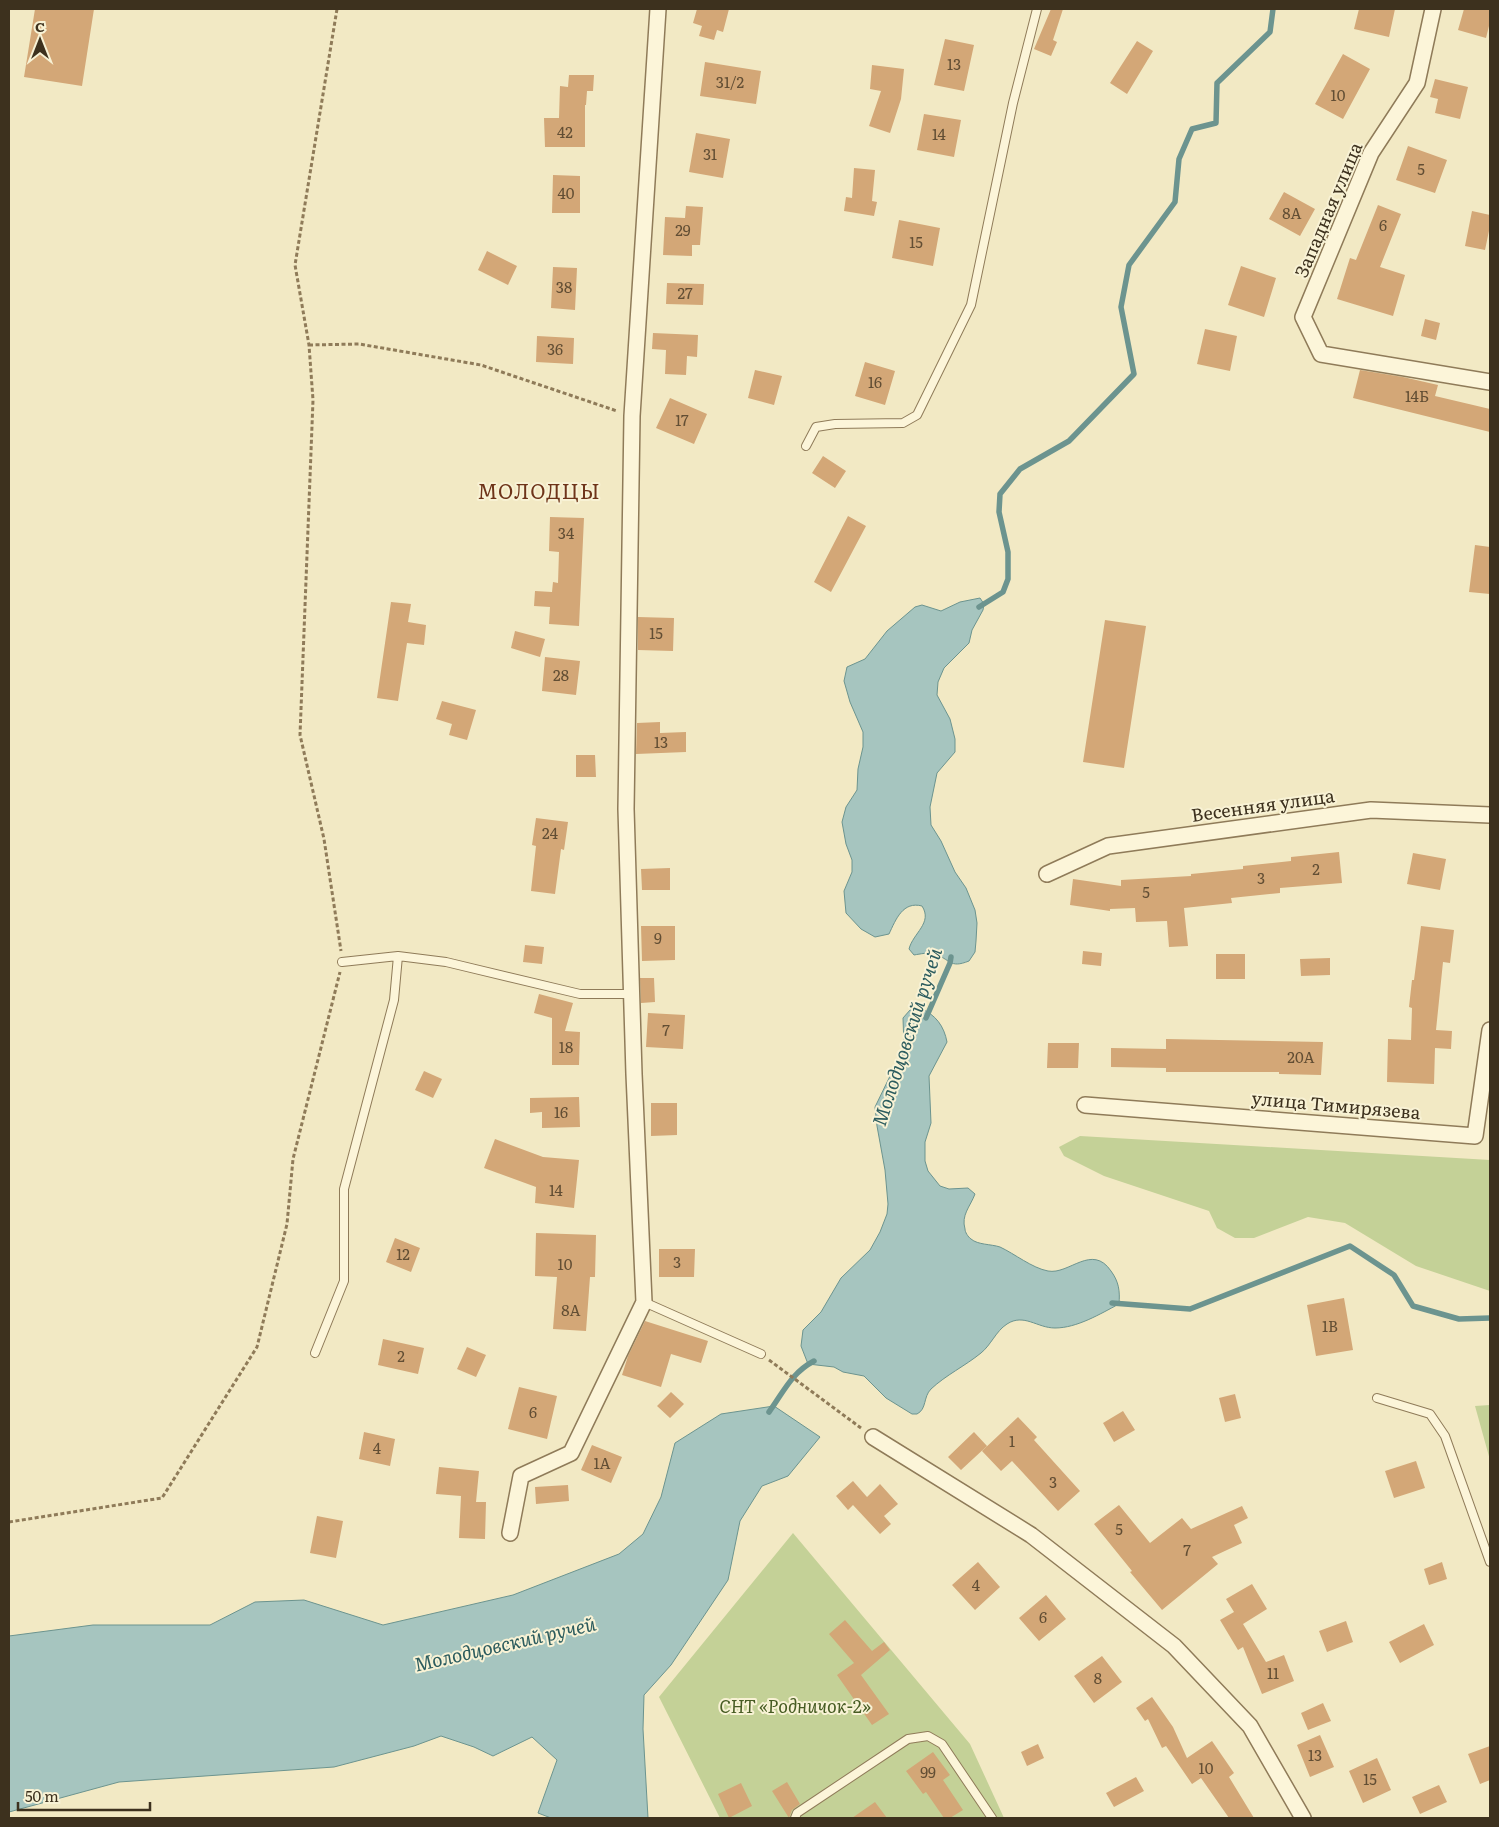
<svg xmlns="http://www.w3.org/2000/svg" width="1499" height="1827" font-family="Literata,serif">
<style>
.green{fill:#c4d197}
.water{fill:#a6c5bf;stroke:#6c948f}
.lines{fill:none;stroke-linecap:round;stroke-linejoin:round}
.stream{stroke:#6c948f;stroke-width:5.5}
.building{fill:#d3a777}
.lane-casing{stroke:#8f7b59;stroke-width:10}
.street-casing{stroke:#8f7b59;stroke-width:18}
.path{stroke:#8f7b59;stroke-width:3;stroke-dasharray:4 2.5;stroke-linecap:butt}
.lane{stroke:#fcf5d9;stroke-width:8}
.street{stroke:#fcf5d9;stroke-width:15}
.labels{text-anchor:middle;stroke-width:4;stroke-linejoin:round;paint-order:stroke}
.number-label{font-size:15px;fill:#624e34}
.street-label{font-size:18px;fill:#3d311e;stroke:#f8f2d5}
.park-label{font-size:18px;font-style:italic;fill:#475c23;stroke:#f8f2d5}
.water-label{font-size:19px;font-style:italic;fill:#2c5c5e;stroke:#f8f2d5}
.quarter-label{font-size:20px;letter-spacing:1px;fill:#6e3419;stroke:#f8f2d5}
</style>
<rect width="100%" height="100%" fill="#f2e9c4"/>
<path class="green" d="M1080 1136 1490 1160V1291L1416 1266 1345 1223 1308 1217 1254 1238H1235L1217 1228 1209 1211 1104 1176 1064 1156 1059 1147Z
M1490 1405V1460L1475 1406Z
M793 1533 970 1744 1004 1818H720L659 1697Z"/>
<path class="water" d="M980 598 984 604 983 610 972 630 969 643 944 668 938 682 937 695 950 719 955 739V752L937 773 930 807 931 825 941 841 955 872 966 888 975 910 977 923 976 941 975 952 969 961C949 969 951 959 934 954 929 952 920 954 914 955L909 949C913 933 933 923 922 906 903 901 896 919 889 934L875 937 861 929 846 913 844 891 852 872V860L846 844 842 822 846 807 857 790 858 769 863 747V732L850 702 844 681 847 667 865 659 887 631 915 607 922 605 941 611 960 602Z
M920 1008C936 1015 944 1026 947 1042L929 1076 931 1123 925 1142V1161L928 1171 940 1186 949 1189 968 1188 975 1194C970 1207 961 1215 965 1229 965 1232 968 1237 971 1239 978 1245 991 1244 1000 1247 1015 1254 1032 1268 1048 1271 1069 1275 1092 1243 1111 1271 1119 1282 1120 1291 1119 1304 1100 1314 1077 1328 1055 1328 1037 1328 1024 1313 1007 1324 996 1331 991 1345 981 1353 965 1366 946 1375 931 1389 923 1397 927 1409 917 1414H912L886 1398 864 1376 843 1372 834 1367 808 1364 801 1346 803 1330 821 1312 841 1278 870 1250 880 1232 887 1214 888 1204 885 1170 877 1126 875 1107 892 1072 902 1058 904 1047 903 1018 910 1010Z
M774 1406 820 1437 788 1476 762 1486 740 1521 728 1580 671 1665 644 1695 643 1729 648 1818H551L538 1813 557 1760 532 1737 493 1756 474 1747 441 1736 414 1746 334 1767 119 1782 9 1812V1636L93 1625H210L255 1602 304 1600 383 1625 513 1595 619 1554 643 1534 661 1497 675 1443 721 1414Z"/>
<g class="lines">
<path class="stream" d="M979 607 1003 592 1008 579V552L999 512 1000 494 1020 469 1069 441 1134 374 1121 307 1129 265 1175 202 1179 159 1192 129 1216 123 1217 83 1270 32 1273 9
M926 1018 950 963 951 957
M1112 1303 1190 1309 1350 1246 1394 1275 1413 1306 1459 1319 1490 1318
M769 1412C783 1393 791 1373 814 1361"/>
</g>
<path class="building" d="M35 9H94L82 86 24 77Z
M697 9H729L723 32 717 30 714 40 699 36 702 26 693 23Z
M1051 9H1063L1053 40 1057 42 1051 56 1034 49Z
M1359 9H1395L1389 37 1354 29Z
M1464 9H1490V22L1486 38 1458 30Z
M945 39 974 45 964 91 934 85Z
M1137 41 1153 51 1127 94 1110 83Z
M1343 54 1370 69 1343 119 1315 104Z
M705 62 761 71 756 104 700 96Z
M872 65 904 69 901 99 890 133 869 126 881 91 870 89Z
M569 75H594L593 91H587L586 105H585V147H545L544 118H559L560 86 568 87Z
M1435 79 1468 87 1460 119 1435 113 1438 99 1430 97Z
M924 114 961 120 954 157 917 150Z
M696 133 730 139 723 178 689 172Z
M1408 146 1447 160 1435 193 1396 180Z
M854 168 875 170 872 201 877 202 874 216 844 211 846 197 852 198Z
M553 175 580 176V213H552Z
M1284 192 1315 209 1300 236 1269 219Z
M1378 205 1401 214 1380 267 1405 275 1393 316 1337 299 1350 258 1356 260Z
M686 206 703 207 700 245H692V256L663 255 665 217 685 218Z
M1472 211 1490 215V226L1485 250 1465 246Z
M899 220 940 228 933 266 892 258Z
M487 251 517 266 508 285 478 270Z
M1241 266 1276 278 1264 317 1228 305Z
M553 267 577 268 575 310 551 308Z
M667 283 704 284 703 305 666 304Z
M1425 319 1440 323 1436 340 1421 336Z
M1205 329 1237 336 1230 371 1197 364Z
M653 333 698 335 697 357 687 356 686 375 665 374 666 350 652 349Z
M537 336 574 338 573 364 536 362Z
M865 362 895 371 885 405 855 396Z
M755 370 782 376 774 405 748 398Z
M1360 370 1403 377 1438 385 1435 396 1490 409V432L1353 398Z
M670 398 707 414 694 444 656 428Z
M823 456 846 471 835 488 812 473Z
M848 516 866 526 831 592 814 582Z
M550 517 584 518 579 626 549 624 550 607 534 606 535 591 552 592 553 582 558 583 559 552 549 551Z
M1475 545 1490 547V594L1469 592Z
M391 602 411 604 408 622 426 625 424 645 407 643 398 701 377 698Z
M638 617 674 618 673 651 638 650Z
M1105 620 1146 626 1124 768 1083 762Z
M515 631 545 639 540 657 511 648Z
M545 657 580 661 576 695 542 691Z
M442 701 476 710 467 740 449 735 452 724 436 719Z
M660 722V733L686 732V752L636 754 637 723Z
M576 755H595L596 777H576Z
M536 818 568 822 564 850 561 849 555 894 531 891 536 846 532 845Z
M1339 852 1342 883 1280 888V893L1231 898 1232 903 1184 908 1188 946 1169 947 1167 921 1136 922 1135 908 1110 909V911L1070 905 1073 879 1121 886V880L1191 876V874L1243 869V866L1291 861V857Z
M1413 853 1446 859 1440 890 1407 884Z
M670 868V890H642L641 869Z
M641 926H675V960L642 961Z
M1421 926 1454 930 1450 963 1443 962 1436 1030 1452 1031 1451 1049 1435 1048 1434 1084 1387 1082 1388 1039 1411 1040 1412 1008 1409 1007 1412 980H1414Z
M525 945 544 947 542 964 523 962Z
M1083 951 1102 953 1101 966 1082 964Z
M1216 954H1245V979H1216Z
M1330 958V975L1301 976 1300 959Z
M640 978H654L655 1002 641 1003Z
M539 994 573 1003 565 1031 580 1032 579 1065H552V1018L534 1013Z
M648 1013 685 1015 683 1049 646 1047Z
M1166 1039 1323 1042 1321 1075 1279 1074V1072H1166V1068L1111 1067V1048L1166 1049Z
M1048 1043H1079L1078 1068H1047Z
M424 1071 442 1079 433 1098 415 1090Z
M579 1097 580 1127 542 1128V1112L530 1113V1098Z
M651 1103H677V1135L651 1136Z
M495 1139 543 1157 579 1160 574 1208 535 1203 536 1187 484 1168Z
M536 1233 596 1235 595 1277H590L586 1331 553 1329 557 1277 535 1276Z
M395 1238 420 1248 411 1272 386 1262Z
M659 1249H695L694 1277H659Z
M1344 1298 1353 1350 1316 1356 1307 1305Z
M645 1321 708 1341 701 1363 671 1354 661 1387 622 1375 628 1356Z
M383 1339 424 1348 418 1374 378 1365Z
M467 1347 486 1355 476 1377 457 1369Z
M519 1387 557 1396 547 1439 508 1429Z
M671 1392 684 1404 670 1418 657 1406Z
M1235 1394 1241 1418 1225 1422 1219 1398Z
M1123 1411 1135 1430 1114 1442 1103 1423Z
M1018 1417 1037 1437 1034 1440 1080 1491 1058 1511 1012 1461 1001 1471 982 1451Z
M364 1432 395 1439 390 1466 359 1459Z
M974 1432 987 1446 961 1470 948 1457Z
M592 1445 622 1457 611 1483 581 1470Z
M1416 1461 1425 1488 1394 1498 1385 1471Z
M439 1467 479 1471 476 1502H486L485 1539 459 1538 461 1496 436 1494Z
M853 1481 867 1497 880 1484 898 1504 884 1516 891 1524 880 1534 853 1505 848 1510 836 1496Z
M568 1485 569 1501 536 1504 535 1487Z
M1119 1505 1150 1543 1182 1518 1191 1529 1242 1506 1248 1518 1234 1525 1242 1543 1212 1557 1218 1564 1162 1610 1130 1572 1132 1571 1094 1524Z
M317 1516 343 1521 336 1558 310 1553Z
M978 1562 1000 1587 975 1610 952 1585Z
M1442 1562 1447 1579 1429 1585 1424 1569Z
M1252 1584 1267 1609 1243 1624 1266 1662 1284 1655 1294 1681 1262 1694 1243 1647 1238 1650 1220 1620 1234 1612 1226 1599Z
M1046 1595 1066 1619 1039 1641 1019 1618Z
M845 1620 872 1651 884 1642 890 1650 861 1675 889 1714 872 1725 837 1675 854 1663 829 1634Z
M1346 1621 1353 1642 1327 1652 1319 1631Z
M1424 1624 1434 1645 1400 1663 1389 1642Z
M1102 1656 1122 1682 1094 1703 1074 1676Z
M1152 1697 1173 1727 1187 1758 1212 1741 1234 1773 1229 1777 1254 1818H1229L1201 1778 1192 1784 1166 1746 1162 1748 1148 1719 1145 1721 1136 1708Z
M1323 1703 1331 1721 1308 1730 1301 1713Z
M1320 1735 1334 1767 1310 1777 1297 1745Z
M1038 1744 1044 1758 1027 1766 1021 1752Z
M1490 1746V1780L1480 1784 1468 1754Z
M933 1752 950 1775 943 1780 963 1810 950 1818H944L926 1792 923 1794 906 1771Z
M1377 1758 1391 1790 1363 1803 1349 1771Z
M1136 1777 1144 1791 1114 1807 1106 1793Z
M787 1782 800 1804 792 1810 789 1818 772 1791Z
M741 1783 752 1806 729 1818 718 1794Z
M1439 1785 1447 1802 1420 1814 1412 1797Z
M875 1802 887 1818H852Z"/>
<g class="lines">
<g class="lane-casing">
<path id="lane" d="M806 446 816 427 835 424 903 423 917 415 971 305 1013 103 1037 9
M398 956 446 962 580 994H631
M644 1302 761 1354
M315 1353 344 1281V1189L394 1000 398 956 342 962
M1377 1398 1430 1414 1445 1436 1490 1562
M795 1818 797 1813 908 1739 928 1736 942 1744 992 1818"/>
</g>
<g class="street-casing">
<path id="street" d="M1433 9 1417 83 1371 153 1303 317 1321 354 1490 382
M1047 874 1108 846 1371 810 1490 815
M1085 1105 1475 1136 1490 1030
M873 1437 1031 1535 1174 1646 1250 1726 1303 1818
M510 1533 521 1476 571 1453 644 1302 634 1074 626 809 632 416 658 9"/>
</g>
<path class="path" d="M337 9 295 265 309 345 313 400 300 735 324 839 341 951
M309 345 359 344 481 365 617 411
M769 1360 861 1428
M9 1522 162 1498 257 1347 287 1224 293 1159 340 972"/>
<use href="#lane" class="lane"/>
<use href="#street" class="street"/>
</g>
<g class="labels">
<g class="number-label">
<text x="954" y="70">13</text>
<text x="730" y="88">31/2</text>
<text x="1338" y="101">10</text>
<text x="565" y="138">42</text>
<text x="939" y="140">14</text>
<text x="710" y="160">31</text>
<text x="1421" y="175">5</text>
<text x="566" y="199">40</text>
<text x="1292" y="219">8А</text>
<text x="1383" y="231">6</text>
<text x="683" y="236">29</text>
<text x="916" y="248">15</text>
<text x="564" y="293">38</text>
<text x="685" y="299">27</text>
<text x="555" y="355">36</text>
<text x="875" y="388">16</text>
<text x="1417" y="402">14Б</text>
<text x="682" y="426">17</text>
<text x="566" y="539">34</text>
<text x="656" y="639">15</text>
<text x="561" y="681">28</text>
<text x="661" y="748">13</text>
<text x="550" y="839">24</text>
<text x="1316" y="875">2</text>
<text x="1261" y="884">3</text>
<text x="1146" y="898">5</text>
<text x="658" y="944">9</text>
<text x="666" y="1036">7</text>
<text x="566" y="1053">18</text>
<text x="1301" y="1063">20А</text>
<text x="561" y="1118">16</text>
<text x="556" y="1196">14</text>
<text x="403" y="1260">12</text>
<text x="677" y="1268">3</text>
<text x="565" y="1270">10</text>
<text x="571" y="1316">8А</text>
<text x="1330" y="1332">1В</text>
<text x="401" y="1362">2</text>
<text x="533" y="1418">6</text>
<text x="1012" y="1447">1</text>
<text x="377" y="1454">4</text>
<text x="602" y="1469">1А</text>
<text x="1053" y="1488">3</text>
<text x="1119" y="1535">5</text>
<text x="1187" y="1556">7</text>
<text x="976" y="1591">4</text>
<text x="1043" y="1623">6</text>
<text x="1273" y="1679">11</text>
<text x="1098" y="1684">8</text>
<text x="1315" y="1761">13</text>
<text x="1206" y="1774">10</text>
<text x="928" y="1778">99</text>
<text x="1370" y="1785">15</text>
</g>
<g class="street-label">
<text transform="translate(1329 210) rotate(-67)" y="6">Западная улица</text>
<text transform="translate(1263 806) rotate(-8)" y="6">Весенняя улица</text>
<text transform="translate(1336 1106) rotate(5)" y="6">улица Тимирязева</text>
</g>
<g class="park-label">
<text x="795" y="1713">СНТ «Родничок-2»</text>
</g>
<g class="water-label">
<text transform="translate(907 1037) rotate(-72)" y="7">Молодцовский ручей</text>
<text transform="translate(505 1644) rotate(-13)" y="7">Молодцовский ручей</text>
</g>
<g class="quarter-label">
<text x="539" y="499">МОЛОДЦЫ</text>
</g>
</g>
<rect width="1499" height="1827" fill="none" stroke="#3d311e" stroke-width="20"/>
<g transform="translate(40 40)" stroke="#f8f2d5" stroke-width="4" paint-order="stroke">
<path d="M0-4L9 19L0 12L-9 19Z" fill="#3d311e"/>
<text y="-8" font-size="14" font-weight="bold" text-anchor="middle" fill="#3d311e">С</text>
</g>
<path d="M18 1802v8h132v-8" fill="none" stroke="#3d311e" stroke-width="2.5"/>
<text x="25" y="1802" font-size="15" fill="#3d311e" stroke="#f8f2d5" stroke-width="4" paint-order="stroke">50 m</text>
</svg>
